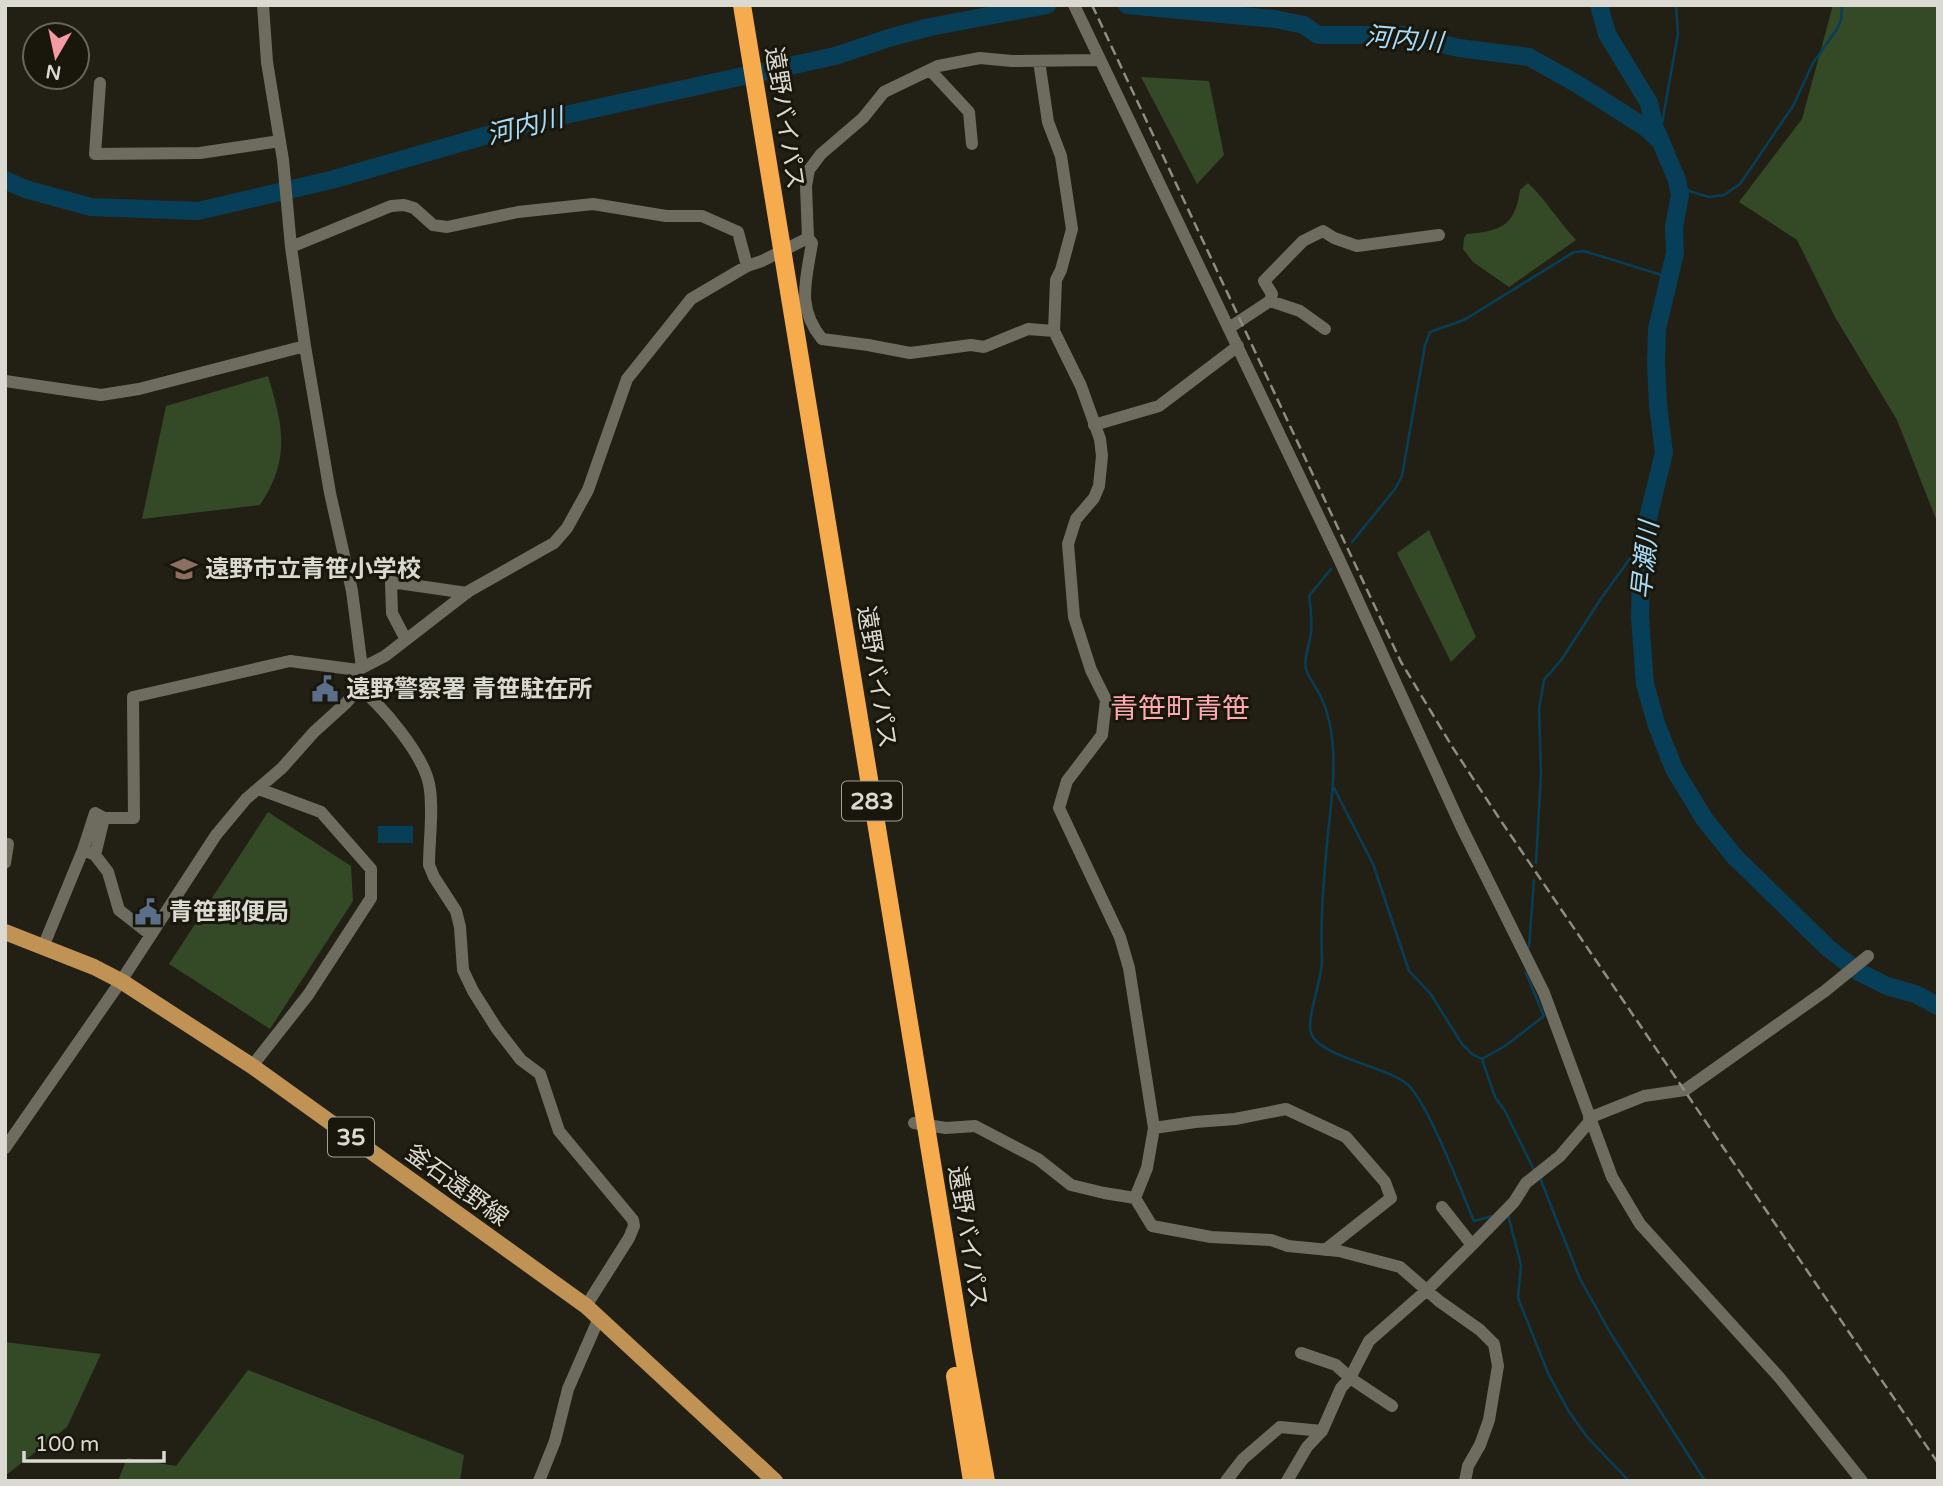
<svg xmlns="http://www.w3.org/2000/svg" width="1943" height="1486" font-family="'Varela Round','Noto Sans JP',sans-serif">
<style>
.green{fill:#344926}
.water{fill:#083f58}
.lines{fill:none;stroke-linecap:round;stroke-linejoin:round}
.stream{stroke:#083f58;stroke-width:2.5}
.river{stroke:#083f58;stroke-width:18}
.minor{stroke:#6e6c5f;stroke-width:12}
.major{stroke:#c09254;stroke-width:16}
.highway{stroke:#f6ab4d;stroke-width:18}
.rail{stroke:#8e8d83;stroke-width:2.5;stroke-dasharray:10 5;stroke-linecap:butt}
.labels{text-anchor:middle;stroke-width:6;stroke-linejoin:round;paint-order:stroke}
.shield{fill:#19170c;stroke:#a1a097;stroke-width:2}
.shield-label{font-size:23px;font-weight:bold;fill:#dbdad2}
.street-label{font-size:24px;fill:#dbdad2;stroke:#19170c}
.poi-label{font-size:24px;font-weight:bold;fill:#dbdad2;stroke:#19170c;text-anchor:start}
.water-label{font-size:26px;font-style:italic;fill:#a6dbfa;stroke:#19170c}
.quarter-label{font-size:28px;fill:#ffaab0;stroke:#19170c}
</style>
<rect width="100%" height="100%" fill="#222015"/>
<path class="green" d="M1833 5H1938V524L1897 420 1835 317 1797 240 1739 202 1802 119Z
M1141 77 1209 81 1224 155 1197 184Z
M1528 183C1546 200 1559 222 1576 240L1509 287 1473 262 1463 249 1464 238 1467 234C1501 231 1515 226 1520 190Z
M268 376C283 426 291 458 260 505L142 519 166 406Z
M1429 530 1476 637 1451 662 1397 553Z
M268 812 351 866 353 901 270 1029 169 964Z
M5 1342 101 1354 67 1427 5 1476Z
M248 1370 464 1455 460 1481H118L127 1458 176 1466Z"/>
<path class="water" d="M378 826H413V843H378Z"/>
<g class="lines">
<path class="stream" d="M1659 140 1678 34 1676 5
M1677 180 1689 191 1709 197 1724 195 1740 184 1793 106 1813 63 1837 29 1841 20 1842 5
M1352 542 1395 489 1402 476 1425 345 1430 332 1464 320 1574 252 1584 251 1668 277
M1331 569 1309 596C1311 608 1312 620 1311 633 1310 643 1303 659 1306 669 1309 679 1317 688 1321 697 1328 712 1332 732 1333 749 1335 777 1331 805 1328 833 1324 876 1320 917 1322 960 1322 980 1306 1019 1311 1033 1319 1057 1386 1066 1407 1084 1428 1102 1461 1191 1474 1221L1493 1216
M1334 788 1373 864 1409 971 1430 993 1462 1044 1472 1054 1482 1059 1495 1097 1505 1111 1534 1170
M1536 863 1541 773 1539 709 1544 680 1562 659 1600 600 1642 542
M1529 947 1534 880
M1482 1059 1505 1046 1544 1016 1526 973
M1540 1178 1580 1279 1611 1334 1705 1481
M1508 1215 1521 1265 1518 1298 1548 1373 1569 1412 1588 1438 1629 1481"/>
<path class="river" d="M1127 5 1275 19 1304 25 1318 35H1405L1459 48 1529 57 1579 85 1646 128 1659 140
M1599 5 1607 34 1649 103 1655 128 1677 180 1680 195 1674 227 1675 253 1657 329 1656 363 1658 405 1664 453 1642 542 1640 617 1645 684 1656 723 1674 769 1705 820 1735 857 1828 948 1859 972 1887 986 1915 994 1938 1006
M5 180 25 189 91 207 198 211 331 180 533 122 835 56 892 37 930 27 1047 5"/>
<path class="minor" d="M263 5 267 62 283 160 291 247 305 346 330 493 352 591 362 668
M1074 5 1339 559 1461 826 1544 993 1612 1177 1640 1224 1779 1377 1862 1481
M1039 61 1048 122 1061 156 1072 229 1061 270 1056 280 1054 331 1081 386 1100 439 1102 456 1099 486 1094 498 1076 519 1068 544 1074 617 1091 670 1106 700 1102 735 1067 781 1059 808 1120 937 1129 968 1154 1128 1147 1168 1135 1198
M930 70 969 112 972 144
M100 83 95 154 200 153 280 141
M291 247 391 206 404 205 414 208 433 225 447 227 518 212 593 204 666 216H702L738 232 747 266
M1270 301 1300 311 1325 329
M1229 328 1270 301 1272 294 1264 281 1303 241 1323 231 1334 238 1357 246 1439 235
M1054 331 1028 329 984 347 971 345 910 353 868 345 822 339C796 307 806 281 812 243L808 238 806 186 809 170 821 154 863 118 884 92 938 66 980 58 1012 61 1099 60
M5 381 101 395 139 389 305 346
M1094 425 1159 406 1238 346
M406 640 392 613 391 582 467 593
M356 685C381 704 423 754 429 784 434 808 429 840 429 865L434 877 456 911 460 927 463 970 473 991 497 1029 521 1060 540 1074 559 1131 633 1220 634 1226 629 1238 586 1306
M83 850 95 813 104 818
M5 863 8 844
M151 935 119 910 108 872 95 855 104 818H134L133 697 290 661 358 670
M43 947 83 850 95 855
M252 1066 308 995 371 898V869L321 812 259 789
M1589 1118 1644 1096 1685 1090 1825 991 1868 956
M914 1123 946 1128 975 1126 1038 1159 1071 1185 1104 1193 1135 1198 1152 1226 1211 1237 1271 1240 1288 1246 1339 1251 1400 1267 1439 1301 1480 1330 1494 1344 1498 1366 1489 1420 1480 1445 1468 1466 1465 1481
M1154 1128 1195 1122 1235 1119 1286 1109 1346 1137 1385 1182 1391 1198 1325 1250
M5 1148 121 981 216 835 246 799 282 768 314 732 346 703 353 695 358 670 385 656 469 591 554 543 567 528 588 490 627 379 691 299 747 266 762 261 808 238
M1442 1207 1472 1245
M1301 1353 1336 1365 1350 1378 1392 1406
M539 1481 555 1441 568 1389 599 1318
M1226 1481 1243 1459 1280 1427 1322 1431
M1287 1481 1307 1447 1322 1431 1341 1388 1350 1378 1369 1341 1426 1291 1472 1245 1514 1202 1526 1183 1560 1156 1590 1121"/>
<path class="major" d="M5 932 94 967 121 981 252 1066 586 1306 775 1481"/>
<path class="highway" d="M742 5 963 1352 986 1481
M955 1376 972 1481"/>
<path class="rail" d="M1092 5 1401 662 1453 748 1501 821 1938 1463"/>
</g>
<defs>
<g id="school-bare" transform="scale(2.1)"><path d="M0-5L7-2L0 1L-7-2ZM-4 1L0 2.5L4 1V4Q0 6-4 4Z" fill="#8d6e63" stroke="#19170c" stroke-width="2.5" paint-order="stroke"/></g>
<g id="civic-bare" transform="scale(2.1)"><path d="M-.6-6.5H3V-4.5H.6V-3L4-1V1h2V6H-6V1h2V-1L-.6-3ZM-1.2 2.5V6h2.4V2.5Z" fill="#5c6f8a" stroke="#19170c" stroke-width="2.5" paint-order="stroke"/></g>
</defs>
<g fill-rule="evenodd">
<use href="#school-bare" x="184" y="569"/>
<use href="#civic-bare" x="325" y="689"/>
<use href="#civic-bare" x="148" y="912"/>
</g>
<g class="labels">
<g class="shield">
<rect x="842" y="781.5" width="60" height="39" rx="5"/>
<rect x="328" y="1117.5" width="46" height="39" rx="5"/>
</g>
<g class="shield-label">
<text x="872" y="809">283</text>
<text x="351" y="1145">35</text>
</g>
<g class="street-label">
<text transform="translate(785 118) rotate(81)" y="8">遠野バイパス</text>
<text transform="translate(877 677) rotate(81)" y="8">遠野バイパス</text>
<text transform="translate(457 1185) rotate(36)" y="8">釜石遠野線</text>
<text transform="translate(968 1237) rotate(81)" y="8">遠野バイパス</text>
</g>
<g class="poi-label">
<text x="205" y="577">遠野市立青笹小学校</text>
<text x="346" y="697">遠野警察署 青笹駐在所</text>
<text x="169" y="920">青笹郵便局</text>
</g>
<g class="water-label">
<text transform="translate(1404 39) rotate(5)" y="9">河内川</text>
<text transform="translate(525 126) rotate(-14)" y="9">河内川</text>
<text transform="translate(1645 560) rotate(-84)" y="9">早瀬川</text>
</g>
<g class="quarter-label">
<text x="1180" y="718">青笹町青笹</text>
</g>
</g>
<rect width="1943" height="1486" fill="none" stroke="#dbdad2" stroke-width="14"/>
<g transform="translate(56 56) rotate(189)"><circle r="33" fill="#19170c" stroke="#67655b" stroke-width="2"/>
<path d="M0-5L12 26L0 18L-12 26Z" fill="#f49aa1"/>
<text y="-10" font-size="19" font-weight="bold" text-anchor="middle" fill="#dbdad2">N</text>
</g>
<path d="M24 1451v10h140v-10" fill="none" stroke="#dbdad2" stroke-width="3.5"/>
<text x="35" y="1451" font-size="21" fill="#dbdad2" stroke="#19170c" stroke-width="5" paint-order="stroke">100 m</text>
</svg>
